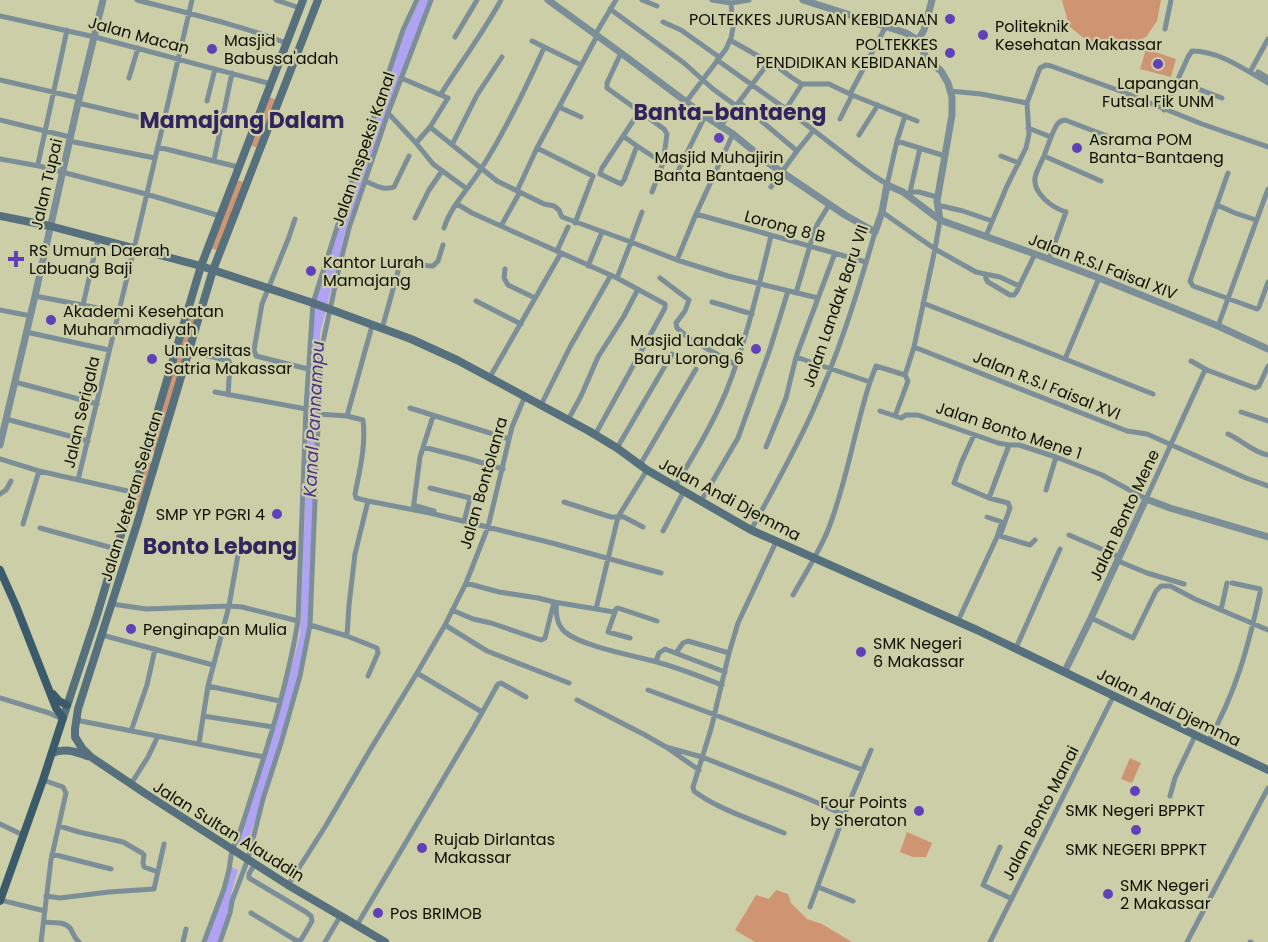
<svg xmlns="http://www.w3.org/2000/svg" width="1268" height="942" font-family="Poppins,sans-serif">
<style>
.green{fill:#cf9573}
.water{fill:#b1a3f4}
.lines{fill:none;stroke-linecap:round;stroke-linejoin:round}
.river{stroke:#b1a3f4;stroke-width:10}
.minor{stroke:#7c8e97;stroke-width:5}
.tertiary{stroke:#7c8e97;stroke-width:7}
.secondary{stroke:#56707d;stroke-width:8}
.primary{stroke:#3b5b6b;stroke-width:8}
.poi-dot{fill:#6240b9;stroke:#cbcea6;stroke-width:2}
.labels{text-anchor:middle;stroke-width:4.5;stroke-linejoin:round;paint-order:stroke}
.poi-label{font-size:16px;fill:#101003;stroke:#cbcea6;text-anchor:start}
.street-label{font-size:16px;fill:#101003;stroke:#cbcea6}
.water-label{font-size:18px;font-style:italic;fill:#4b318e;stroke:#cbcea6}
.district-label{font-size:22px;font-weight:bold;fill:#33245e;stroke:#cbcea6}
</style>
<rect width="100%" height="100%" fill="#cbcea6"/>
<path class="green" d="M1062 0H1161L1157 21 1146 37 1128 45 1105 47 1087 41 1069 26Z
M1146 49 1176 59 1171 77 1140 69Z
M266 96 279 101 260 149 247 144Z
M234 179 246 183 220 251 207 247Z
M186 316 198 319 158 453 146 449Z
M142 461 155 464 141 509 129 505Z
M1130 758 1141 763 1132 783 1121 779Z
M907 832 932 843 926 857H913L900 852Z
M776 890 788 894 791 903 807 919 822 924 852 942H755L735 930 756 895 769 899Z"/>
<path class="water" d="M420 0H429L346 228 320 334 308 627 295 690 246 849 238 844 284 695 300 635 311 349 316 300 344 212 404 34Z
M232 867 238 870 226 911 219 907Z
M216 912 224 917 218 942H206Z"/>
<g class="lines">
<path class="river" d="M213 942 227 896"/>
<path class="minor" d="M137 0C187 13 237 24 286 43
M276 0 300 8
M642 0 657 6
M712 0 731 3 749 0
M610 9 684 63 713 89 735 105
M0 16 95 37 271 84
M663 22 681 30 719 57
M1165 29 1171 0
M67 30 38 164 39 166 146 194 220 216
M595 35 616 0
M455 37 477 0
M730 40 779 68 791 77 802 84H829L852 95 917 121
M532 41 581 65
M621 53 607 83V88L664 129 667 134 663 163 652 192
M717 60 786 109 856 163 874 176 887 184
M1250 72 1268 39
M1258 72 1268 78
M129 78 138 48
M401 78 448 98 430 127
M0 80 79 98
M1177 81 1222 98
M950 91 981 94 1027 103 1040 68 1046 65 1051 66 1123 92 1202 124 1268 147
M441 94C461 62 483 33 501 0
M850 94 886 26
M207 101 215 69
M686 102 726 49 731 38 733 28 731 3
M739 102 797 151
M78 103 163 123
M559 107 581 117
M786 109 802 84
M1164 110 1188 57 1192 51C1220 51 1245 70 1268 83
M639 112 602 168 600 174 621 184 624 180 637 146 663 163
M388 113 416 143 430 127 497 181 544 204 554 206 559 210 562 217 631 242 642 212
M840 119 852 95
M0 120 70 137
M720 127 769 62
M1028 128 1051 137C1055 129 1056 121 1065 120L1107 136
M859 135 878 105
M623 136 637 146
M1051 137 1044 156 1101 181
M69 141 155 158
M897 141 945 156
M416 143 433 164 467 189
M452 145 477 95 502 57
M158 147 238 167
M537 148 593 176 575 223
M1001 156 1019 163
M1044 156C1041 163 1036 171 1035 178 1033 194 1053 208 1066 212L1049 259
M0 159 39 166
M214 160 232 73
M677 173 705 116
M1228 173 1190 281 1193 286 1257 309 1259 307 1268 282
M365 181C375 185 384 191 394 187L409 156
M887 185 897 141 905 116
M771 187 797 151 813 131
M517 191 537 148 597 36
M520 192 501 226 617 278 665 304V308L595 435
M910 192 920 148
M910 192H919L937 197
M457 204 472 213 501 226
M937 205 963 211 992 221
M1217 205 1235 213 1256 220
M882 212 935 249 976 272 985 274 986 279 988 282 1010 295H1014L1017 291 1035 254
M696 214 866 262
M415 218 429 190 442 171
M295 219 289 237 262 304 254 350 256 356 308 369
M444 228C451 206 469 188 481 169 504 133 525 90 543 50
M986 236 1007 186 1026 148 1029 134 1027 103
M557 251 568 227
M677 260 696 214 733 134
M588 266 602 232
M505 269 504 278 508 285 535 298
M985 274 1000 277 1019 286
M617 278 631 242 677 260 728 276 818 298
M660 278 689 300 685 311 676 323 677 328 690 339 736 365
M796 293 814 232 818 223 829 205
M35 296 119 312
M476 301 521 324
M712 302 752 314
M923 303 1065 359 1099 278
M83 305 98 239
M0 310 31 316
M1218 326 1268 189
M382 329 400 264C411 258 421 267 433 266L438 261 443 245
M26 332 109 350
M914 347 1127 431 1147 434 1246 478 1268 486
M189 351 229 361 230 364 228 395
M1065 359 1153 394
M1191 361 1207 370 1255 388 1259 386 1268 366
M905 375 914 347 935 249 940 220
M490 377 561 253
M15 382 97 404
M870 382 876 366 905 375
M215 392 306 409
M541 405 570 347 611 275
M410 408 509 439
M880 411 901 418 906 415H918L998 443 1009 445H1019L1056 457 1102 475 1146 499 1204 372 1207 370
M1241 412 1268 421
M318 414 347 416 363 420C366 445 360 469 355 494L356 498 368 501 430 513 552 543 661 573
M347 416 372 326
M895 416 908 381 905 375
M6 419 88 441
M568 420 581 396 598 357 624 316 638 289
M1228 434C1242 440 1252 452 1268 455
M423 447 466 458 503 469
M766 447 786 398 796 357 835 253
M617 448 672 354
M0 459 39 471 132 492
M640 465 696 369
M78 480 134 249 192 0
M675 486C694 455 712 425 726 392 746 342 758 289 771 236
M430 488 470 498 465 518
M1046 490 1056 457
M0 494 6 490 11 481
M989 498 1009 445
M701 501 738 438 770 349 788 291
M564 502 611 517H624L643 527
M416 506 434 511
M413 510 420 457 433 416
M987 517 1002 522 997 537
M23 524 39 471
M40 528 116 549
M751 530C772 492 793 454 811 415 838 356 857 295 875 232
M663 531 684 491
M1069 535 1120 557
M1000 536 1030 545 1035 540
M776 542 738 623 729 653 711 729 693 787 694 791C715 808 758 822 784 833
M1118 561 1147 573 1184 584
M466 583 499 592 538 598 554 602 596 609 618 517 647 470
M793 595C805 574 819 552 828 530 847 482 854 431 870 382L796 357
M557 603C555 613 557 625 565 632 581 646 635 656 657 662 679 668 701 677 722 685
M112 604 146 609 229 606 242 607 298 621
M596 609 614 612
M452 610 473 619 491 623 541 640 545 638 554 602
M1221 610 1227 583
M1091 618 1133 638 1156 591 1161 586H1170L1195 599 1268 630
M958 621 997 537 1000 536 1010 508 1008 503 989 498 954 483 962 461 974 435
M310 625 321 351 339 268 349 228 388 113 431 0
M445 625 487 651 569 683
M102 635 213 665
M347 636 349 605 355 554 368 501
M630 638 608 632 616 609 618 608 657 621
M1016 648 1060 549
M676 653 683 643 688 641 729 653
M656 661 659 653 665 649 725 672
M417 673 482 712
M208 686 280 701
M648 690 863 770
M0 698 49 713 62 719
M577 700 645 735 666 747 699 770
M203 716 273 727
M76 720 264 757
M131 731 147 685 155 649
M1208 742C1236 692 1248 648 1260 593V589L1232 583
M199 743 208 686 229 606 239 549
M666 747 702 757 809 799 844 815
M131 784 148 757 158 736
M1170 796 1175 778 1195 736
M0 824 23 835
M59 826 79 832 123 842 142 853 144 855 143 863 144 867 158 872
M1000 847 983 885 1012 899
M52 854 111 869
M288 885 325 827 370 750 417 673 445 625 466 583 488 527 512 427 525 396
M818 887 853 901
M46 896 60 898 109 892 154 889 164 844
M0 900 45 911
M810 907 844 815 871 750
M251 913 297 941 301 940 312 921 311 916 306 912 249 878V874L255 863
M44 922C52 923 64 921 70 928 74 934 74 938 79 942
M357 925 474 727 498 684 501 683 526 697
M41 942 51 860 66 793 63 787 43 780
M183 942 186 929
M204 942 224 889 229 870 232 849 238 838C261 766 286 695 298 621L306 408 313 303 347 196 403 30 417 0
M220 942 230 913 232 901 248 859 263 799 281 743 300 676 310 625 347 636 377 648 378 653 368 676
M325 942 341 915
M990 942 1114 695
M1187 942 1268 788
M1250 942H1251"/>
<path class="tertiary" d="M548 0 621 53 705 116 733 134 767 162 845 215 875 232 882 212 887 185 903 192 940 220 1035 254 1099 278 1218 326 1268 349
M803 0 906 33 918 40
M918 40 926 58 941 71 948 83 952 97V115L937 201 940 220
M918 40 924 30 932 0
M0 445 35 296 78 103 103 0
M1065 671 1091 618 1146 499 1170 508 1268 537"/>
<path class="secondary" d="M318 0 213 270 137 524 78 709 75 729V737L82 748 91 757 146 794 288 885 385 942
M0 216 50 226 201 266 313 303 411 339 457 360 589 431 617 448 647 470 751 530 977 630 1268 770
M63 718 97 615 201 266 303 0
M52 753C64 748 74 751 87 756"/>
<path class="primary" d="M0 570 16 606 56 708 63 718 43 780 0 901
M53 694 59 701 67 705"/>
</g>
<g class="poi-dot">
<circle cx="950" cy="19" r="6"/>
<circle cx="983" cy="35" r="6"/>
<circle cx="212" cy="49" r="6"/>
<circle cx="950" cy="53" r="6"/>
<circle cx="1158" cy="64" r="6"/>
<circle cx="719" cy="138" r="6"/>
<circle cx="1077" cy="148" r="6"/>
<path d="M13 250h6v6h6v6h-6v6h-6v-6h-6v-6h6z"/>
<circle cx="311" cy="271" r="6"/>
<circle cx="51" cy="320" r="6"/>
<circle cx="756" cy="349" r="6"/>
<circle cx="152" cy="359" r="6"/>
<circle cx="277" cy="514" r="6"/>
<circle cx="131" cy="629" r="6"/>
<circle cx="861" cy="652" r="6"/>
<circle cx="1135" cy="791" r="6"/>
<circle cx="919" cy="811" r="6"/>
<circle cx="1136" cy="830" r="6"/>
<circle cx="422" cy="848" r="6"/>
<circle cx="1108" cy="894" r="6"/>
<circle cx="378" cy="913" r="6"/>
</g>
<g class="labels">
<g class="poi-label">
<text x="938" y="25" text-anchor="end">POLTEKKES JURUSAN KEBIDANAN</text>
<text x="995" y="32">Politeknik<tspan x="995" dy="18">Kesehatan Makassar</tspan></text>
<text x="224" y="46">Masjid<tspan x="224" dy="18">Babussa'adah</tspan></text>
<text x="938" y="50" text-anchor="end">POLTEKKES<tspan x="938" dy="18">PENDIDIKAN KEBIDANAN</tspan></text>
<text x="1158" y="89" text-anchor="middle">Lapangan<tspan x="1158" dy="18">Futsal Fik UNM</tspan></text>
<text x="1089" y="145">Asrama POM<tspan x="1089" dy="18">Banta-Bantaeng</tspan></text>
<text x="719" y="163" text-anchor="middle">Masjid Muhajirin<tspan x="719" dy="18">Banta Bantaeng</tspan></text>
<text x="29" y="256">RS Umum Daerah<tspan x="29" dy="18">Labuang Baji</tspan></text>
<text x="323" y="268">Kantor Lurah<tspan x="323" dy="18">Mamajang</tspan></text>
<text x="63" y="317">Akademi Kesehatan<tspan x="63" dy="18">Muhammadiyah</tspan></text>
<text x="744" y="346" text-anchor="end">Masjid Landak<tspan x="744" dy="18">Baru Lorong 6</tspan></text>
<text x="164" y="356">Universitas<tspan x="164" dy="18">Satria Makassar</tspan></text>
<text x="265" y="520" text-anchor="end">SMP YP PGRI 4</text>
<text x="143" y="635">Penginapan Mulia</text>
<text x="873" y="649">SMK Negeri<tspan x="873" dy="18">6 Makassar</tspan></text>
<text x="907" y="808" text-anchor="end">Four Points<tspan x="907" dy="18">by Sheraton</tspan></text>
<text x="1135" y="816" text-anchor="middle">SMK Negeri BPPKT</text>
<text x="434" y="845">Rujab Dirlantas<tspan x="434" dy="18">Makassar</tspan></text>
<text x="1136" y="855" text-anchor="middle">SMK NEGERI BPPKT</text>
<text x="1120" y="891">SMK Negeri<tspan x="1120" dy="18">2 Makassar</tspan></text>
<text x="390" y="919">Pos BRIMOB</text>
</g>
<g class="street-label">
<text transform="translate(139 35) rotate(15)" y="6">Jalan Macan</text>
<text transform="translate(363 149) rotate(-71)" y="6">Jalan Inspeksi Kanal</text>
<text transform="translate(46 184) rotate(-77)" y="6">Jalan Tupai</text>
<text transform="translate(785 226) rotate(15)" y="6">Lorong 8 B</text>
<text transform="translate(1103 266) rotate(21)" y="6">Jalan R.S.I Faisal XIV</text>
<text transform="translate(835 306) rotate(-71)" y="6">Jalan Landak Baru VII</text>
<text transform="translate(1047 385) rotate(22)" y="6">Jalan R.S.I Faisal XVI</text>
<text transform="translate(81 412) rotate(-77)" y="6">Jalan Serigala</text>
<text transform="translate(1009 430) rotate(18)" y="6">Jalan Bonto Mene 1</text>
<text transform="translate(483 483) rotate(-74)" y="6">Jalan Bontolanra</text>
<text transform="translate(131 496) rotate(-73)" y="6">Jalan Veteran Selatan</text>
<text transform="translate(730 499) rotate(28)" y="6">Jalan Andi Djemma</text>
<text transform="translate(1124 515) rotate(-65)" y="6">Jalan Bonto Mene</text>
<text transform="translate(1169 707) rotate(26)" y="6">Jalan Andi Djemma</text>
<text transform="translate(1040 813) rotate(-63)" y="6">Jalan Bonto Manai</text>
<text transform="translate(229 831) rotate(32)" y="6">Jalan Sultan Alauddin</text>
</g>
<g class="water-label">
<text transform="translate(314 419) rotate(-87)" y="6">Kanal Pannampu</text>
</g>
<g class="district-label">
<text x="730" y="120">Banta-bantaeng</text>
<text x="242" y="128">Mamajang Dalam</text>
<text x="220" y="554">Bonto Lebang</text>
</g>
</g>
</svg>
